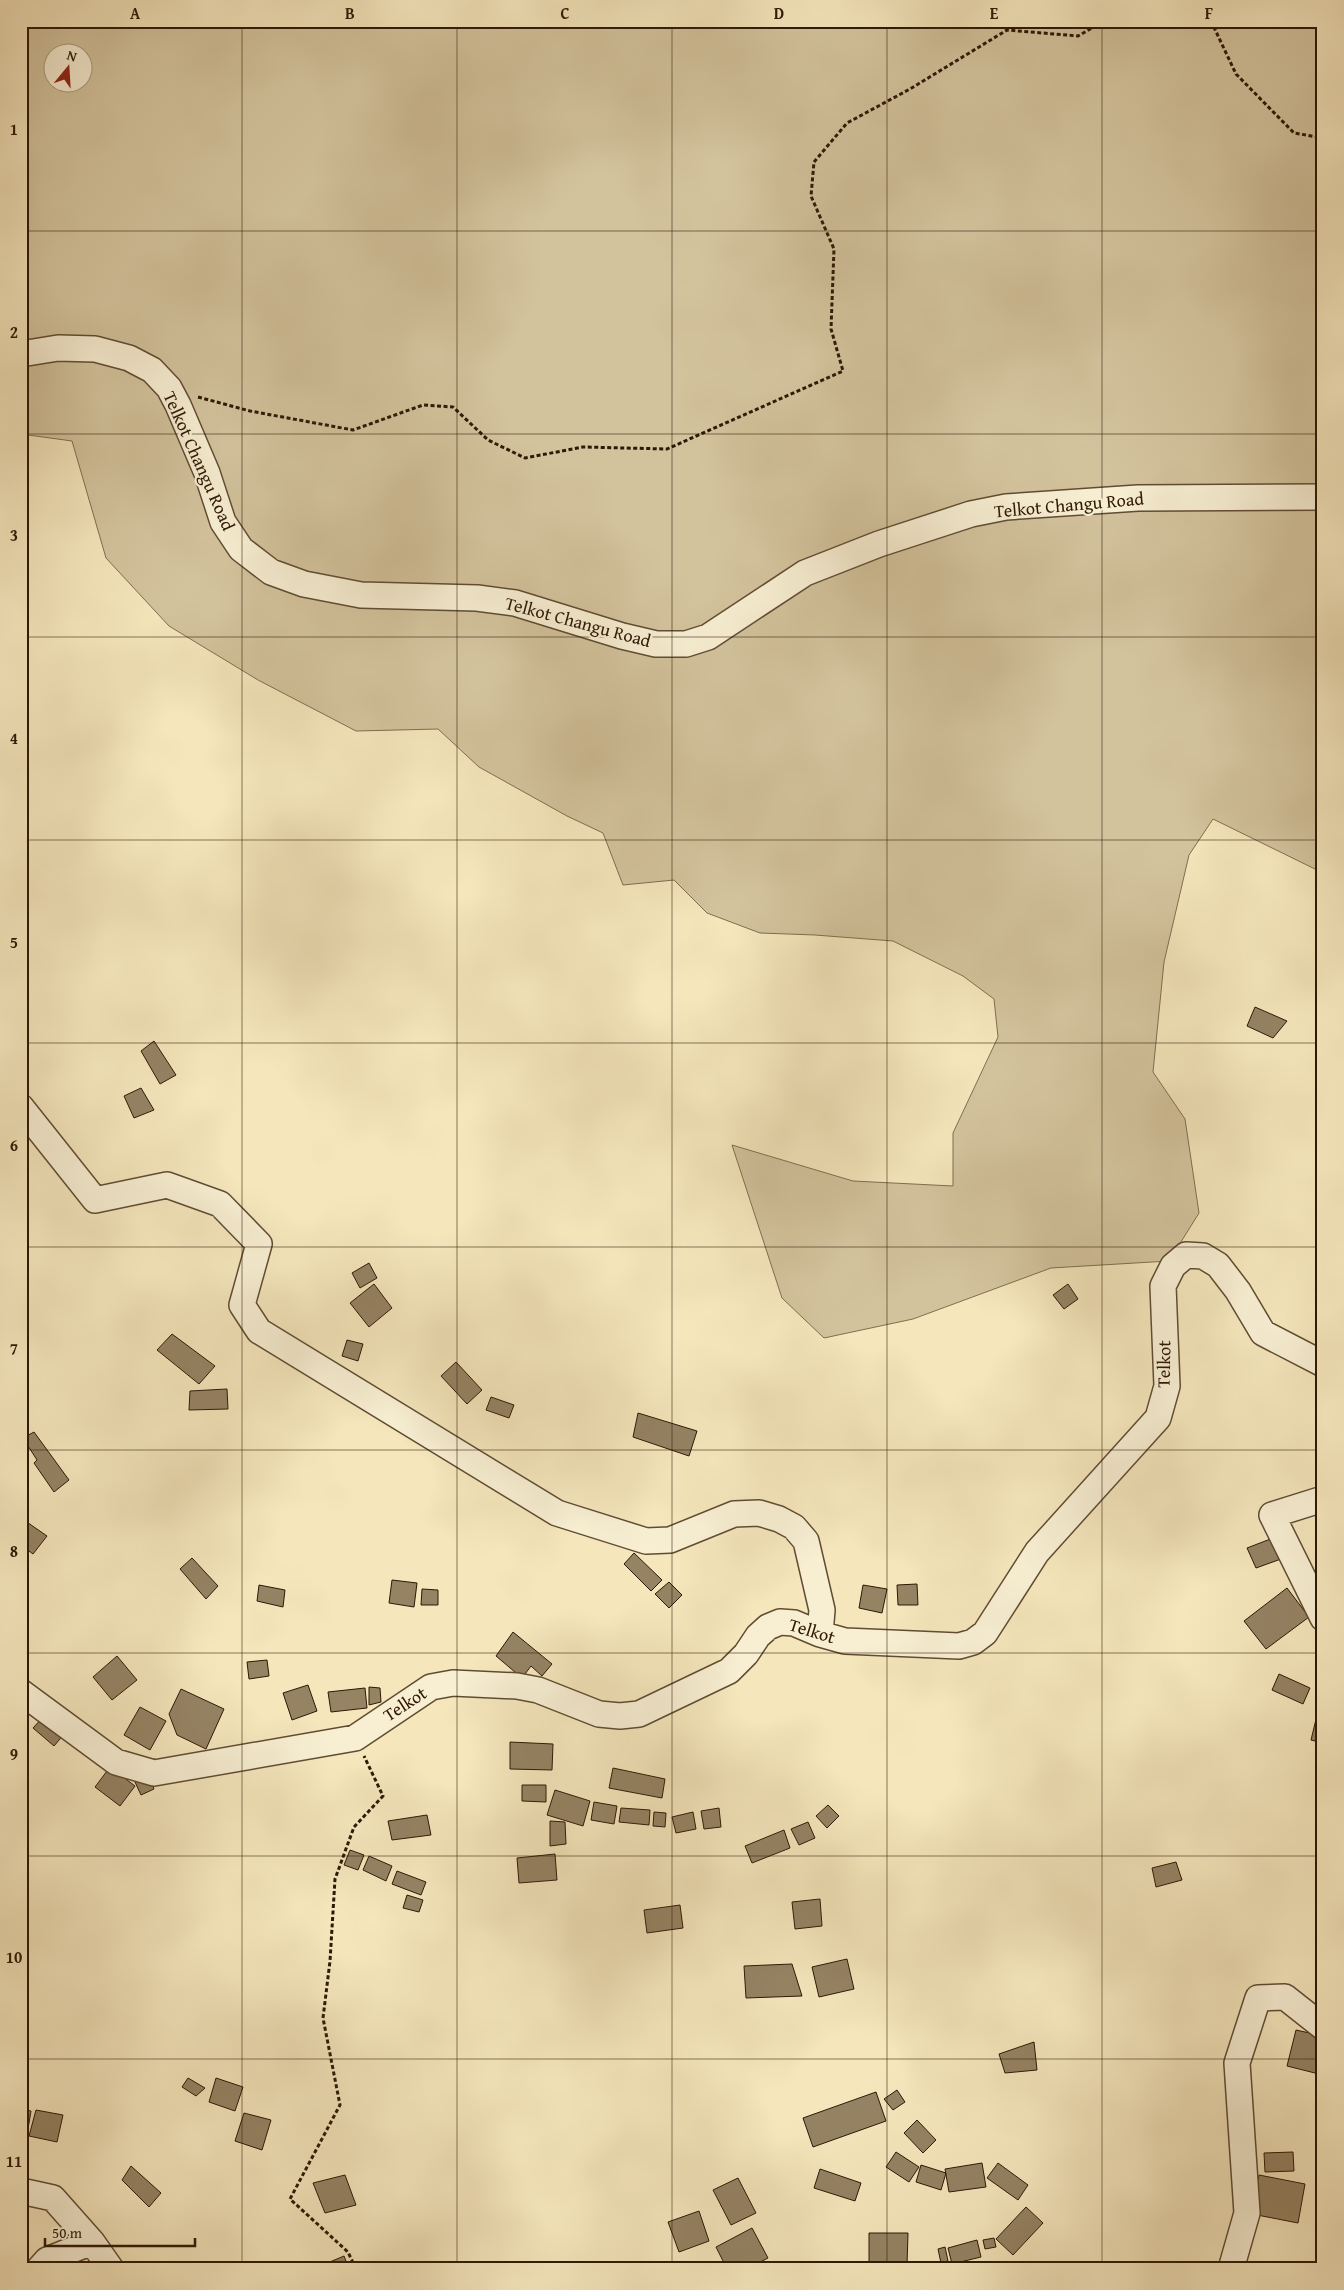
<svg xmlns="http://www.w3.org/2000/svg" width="1344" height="2290" font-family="'Gentium Book Plus',serif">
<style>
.green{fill:#d3c39d;stroke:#806e51;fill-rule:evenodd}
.building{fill:#958364;stroke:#2e1805}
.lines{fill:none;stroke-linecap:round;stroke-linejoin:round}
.minor-casing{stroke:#604c33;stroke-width:28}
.path{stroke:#2e1805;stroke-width:3;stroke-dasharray:4 2.5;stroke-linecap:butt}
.minor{stroke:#f8efd3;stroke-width:25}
.grid{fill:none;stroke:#2e1805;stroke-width:1;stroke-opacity:0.55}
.labels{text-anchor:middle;stroke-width:4.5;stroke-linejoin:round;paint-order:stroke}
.street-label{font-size:18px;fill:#2e1805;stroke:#f8efd3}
.neatline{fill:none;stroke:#2e1805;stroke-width:2}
.grid-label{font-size:16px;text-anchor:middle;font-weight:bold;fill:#2e1805}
</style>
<rect width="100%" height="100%" fill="#f5e6bc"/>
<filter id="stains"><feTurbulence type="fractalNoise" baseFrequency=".004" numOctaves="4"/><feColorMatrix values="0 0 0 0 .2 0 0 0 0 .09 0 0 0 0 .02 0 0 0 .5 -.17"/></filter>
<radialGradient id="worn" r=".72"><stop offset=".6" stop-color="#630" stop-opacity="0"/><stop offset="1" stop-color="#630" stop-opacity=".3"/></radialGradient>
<path class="green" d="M21 21H1323V869L1317 870 1213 819 1189 855 1164 962 1153 1072 1185 1119 1199 1213 1169 1261 1051 1268 913 1319 824 1338 782 1298 732 1145 853 1181 953 1186V1133L998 1037 994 999 963 976 893 941 815 935 760 933 707 913 674 880 623 885 603 833 567 816 479 767 438 729 356 731 258 680 169 626 106 558 72 441 21 434ZM52 52H82V82H52Z"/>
<path class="building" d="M1255 1007 1287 1021 1273 1038 1247 1026Z
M154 1041 176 1075 160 1084 141 1051Z
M141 1088 154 1110 134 1118 124 1096Z
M369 1263 377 1278 360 1288 352 1273Z
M374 1284 392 1308 369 1327 350 1303Z
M1068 1284 1078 1299 1064 1309 1053 1295Z
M172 1334 215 1366 199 1384 157 1350Z
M347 1340 363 1344 358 1361 342 1356Z
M456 1362 482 1390 467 1404 441 1376Z
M227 1389 228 1409 189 1410 190 1391Z
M491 1397 514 1405 509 1418 486 1410Z
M638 1413 697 1431 689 1456 633 1437Z
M34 1432 69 1480 54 1492 34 1463 37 1460 23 1438Z
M21 1518 47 1536 33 1554 21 1545Z
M1273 1538 1281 1559 1256 1568 1247 1548Z
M634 1553 662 1580 651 1591 624 1564Z
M192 1558 218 1586 206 1599 180 1569Z
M392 1580 417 1583 414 1607 389 1603Z
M669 1582 682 1595 669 1608 655 1594Z
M917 1584 918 1605H898L897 1585Z
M259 1585 285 1590 283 1607 257 1601Z
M863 1585 887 1589 882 1613 859 1608Z
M1287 1588 1309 1617 1266 1649 1244 1621Z
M422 1589 438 1590V1605H421Z
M513 1632 552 1664 542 1676 531 1666 522 1678 496 1656Z
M117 1656 137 1680 112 1700 93 1677Z
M267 1660 269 1676 249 1679 247 1662Z
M1279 1674 1310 1688 1303 1704 1272 1690Z
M1321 1678 1323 1679V1695L1316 1693Z
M308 1685 317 1711 292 1720 283 1693Z
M369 1687 380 1688 381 1702 369 1705Z
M365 1688 367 1708 331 1712 328 1692Z
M181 1689 224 1709 206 1749 177 1735 169 1714Z
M140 1707 166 1721 150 1750 124 1735Z
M1317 1715 1323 1716V1743L1311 1740Z
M44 1716 65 1733 54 1746 33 1728Z
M510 1742 553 1744 552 1770 510 1769Z
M110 1767 135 1786 120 1806 95 1787Z
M613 1768 665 1779 662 1798 609 1788Z
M149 1776 154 1789 141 1795 135 1782Z
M522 1785H546V1802L522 1801Z
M555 1790 590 1801 583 1826 547 1815Z
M594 1802 617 1806 614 1824 591 1820Z
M828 1805 839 1816 827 1828 816 1816Z
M621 1808 650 1810 649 1825 619 1822Z
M719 1808 721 1827 704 1829 701 1811Z
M654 1812 666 1813 665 1827 653 1826Z
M693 1812 696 1829 676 1833 672 1817Z
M427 1815 431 1835 392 1840 388 1821Z
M550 1821 565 1822 566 1844 550 1846Z
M808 1822 815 1838 799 1845 791 1829Z
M784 1830 790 1848 752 1863 745 1846Z
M350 1850 364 1855 358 1870 344 1865Z
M555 1854 557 1880 519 1883 517 1858Z
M369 1856 392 1866 386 1881 363 1870Z
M1176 1862 1182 1880 1156 1887 1152 1868Z
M397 1871 426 1882 421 1895 392 1884Z
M407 1895 423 1900 419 1912 403 1908Z
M820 1899 822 1926 795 1929 792 1902Z
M680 1905 683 1928 647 1933 644 1910Z
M847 1959 854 1989 819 1997 812 1967Z
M792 1964 802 1996 746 1998 744 1966Z
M1320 1987 1323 1988V2012L1315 2011Z
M1296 2030 1323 2036V2075L1287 2066Z
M1034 2042 1037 2070 1005 2073 999 2054Z
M188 2078 205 2088 196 2096 182 2087Z
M216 2078 243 2087 235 2111 209 2102Z
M897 2090 905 2102 893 2110 884 2099Z
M876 2092 886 2121 813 2147 803 2118Z
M21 2109 31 2111 28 2129 21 2128Z
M36 2110 63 2115 57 2142 29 2136Z
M244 2113 271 2120 262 2150 235 2141Z
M917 2120 936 2140 923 2153 904 2133Z
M896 2152 919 2167 909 2182 886 2167Z
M1293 2152 1294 2171 1265 2172 1264 2153Z
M982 2163 986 2187 949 2192 945 2169Z
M998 2163 1028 2185 1018 2200 987 2178Z
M921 2165 946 2173 941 2190 916 2182Z
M131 2166 161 2193 149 2207 122 2180Z
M820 2169 861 2183 855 2201 814 2188Z
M345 2175 356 2205 325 2213 313 2183Z
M1259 2175 1305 2184 1298 2223 1252 2214Z
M738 2178 756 2213 731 2225 713 2190Z
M1026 2207 1043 2223 1013 2255 996 2239Z
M699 2211 709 2241 679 2252 668 2222Z
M752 2228 768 2258 747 2269H727L716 2247Z
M869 2233H908L907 2265 869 2264Z
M994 2238 996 2247 985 2249 983 2240Z
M977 2240 981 2257 952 2264 948 2248Z
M945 2247 948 2261 941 2263 938 2249Z
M344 2256 349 2269H313Z"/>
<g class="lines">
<g class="minor-casing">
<path id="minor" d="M21 354 58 348 95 349 129 358 152 370 169 388 178 405 207 473 223 522 241 549 271 572 304 584 361 595 477 598 515 603 622 636 656 644H686L708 637 805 573 879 544 971 514 1006 507 1138 498 1323 497
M21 1107 95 1200 167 1185 220 1204 259 1244 242 1305 259 1331 557 1513 646 1541 670 1540 734 1514 759 1513 779 1519 794 1527 806 1541 822 1610 820 1634
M1323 1499 1272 1515 1323 1618
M21 1692 116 1762 154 1773 355 1738 431 1687 453 1683 517 1686 538 1690 599 1714 620 1716 639 1714 729 1671 746 1654 758 1636 768 1627 780 1622 794 1623 820 1634 845 1641 959 1646 973 1642 985 1633 1037 1552 1158 1418 1167 1386 1163 1286 1173 1266 1186 1255 1203 1256 1218 1265 1238 1291 1263 1333 1323 1364
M21 2191 53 2198 92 2242 111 2269
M39 2269 47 2260 92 2242
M1231 2269 1247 2213 1237 2063 1258 1998 1285 1997 1323 2027"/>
</g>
<path class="path" d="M1211 21 1236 74 1294 133 1323 138
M198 397 250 411 353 430 423 405 453 407 488 440 525 458 583 447 667 449 843 371 831 329 834 249 811 196 814 162 847 123 910 89 1007 30 1078 36 1104 21
M356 2269 348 2252 290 2199 340 2105 323 2018 330 1961 335 1879 354 1827 383 1796 364 1756"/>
<use href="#minor" class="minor"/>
</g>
<path class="grid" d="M242 21V2269M457 21V2269M672 21V2269M887 21V2269M1102 21V2269M21 231H1323M21 434H1323M21 637H1323M21 840H1323M21 1043H1323M21 1247H1323M21 1450H1323M21 1653H1323M21 1856H1323M21 2059H1323"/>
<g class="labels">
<g class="street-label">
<text transform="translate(199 461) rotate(66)" y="6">Telkot Changu Road</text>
<text transform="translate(1069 505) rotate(-5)" y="6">Telkot Changu Road</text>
<text transform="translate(578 622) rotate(15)" y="6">Telkot Changu Road</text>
<text transform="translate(1164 1364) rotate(-89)" y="6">Telkot</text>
<text transform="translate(812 1631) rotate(17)" y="6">Telkot</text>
<text transform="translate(405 1704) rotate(-33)" y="6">Telkot</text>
</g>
</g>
<rect width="1344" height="2290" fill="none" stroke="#f5e6bc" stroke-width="55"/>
<g transform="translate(68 68) rotate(18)"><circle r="24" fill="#f8efd3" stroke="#a79981"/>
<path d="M0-4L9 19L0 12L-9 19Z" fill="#8f2418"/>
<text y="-8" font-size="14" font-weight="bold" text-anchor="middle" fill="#2e1805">N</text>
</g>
<path d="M45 2238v8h150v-8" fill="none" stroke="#2e1805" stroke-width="2.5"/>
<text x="52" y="2238" font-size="15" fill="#2e1805" stroke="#f8efd3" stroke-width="4" paint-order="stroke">50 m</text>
<rect x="28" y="28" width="1288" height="2234" class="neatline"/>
<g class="grid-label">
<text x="135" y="19">A</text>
<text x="350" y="19">B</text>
<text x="565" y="19">C</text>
<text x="779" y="19">D</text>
<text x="994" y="19">E</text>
<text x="1209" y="19">F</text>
<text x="14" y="135">1</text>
<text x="14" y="338">2</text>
<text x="14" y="541">3</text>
<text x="14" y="744">4</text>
<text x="14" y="948">5</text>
<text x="14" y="1151">6</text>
<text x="14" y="1354">7</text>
<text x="14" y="1557">8</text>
<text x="14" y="1760">9</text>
<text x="14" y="1963">10</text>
<text x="14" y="2167">11</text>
</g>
<rect width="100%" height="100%" filter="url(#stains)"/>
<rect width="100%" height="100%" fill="url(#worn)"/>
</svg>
